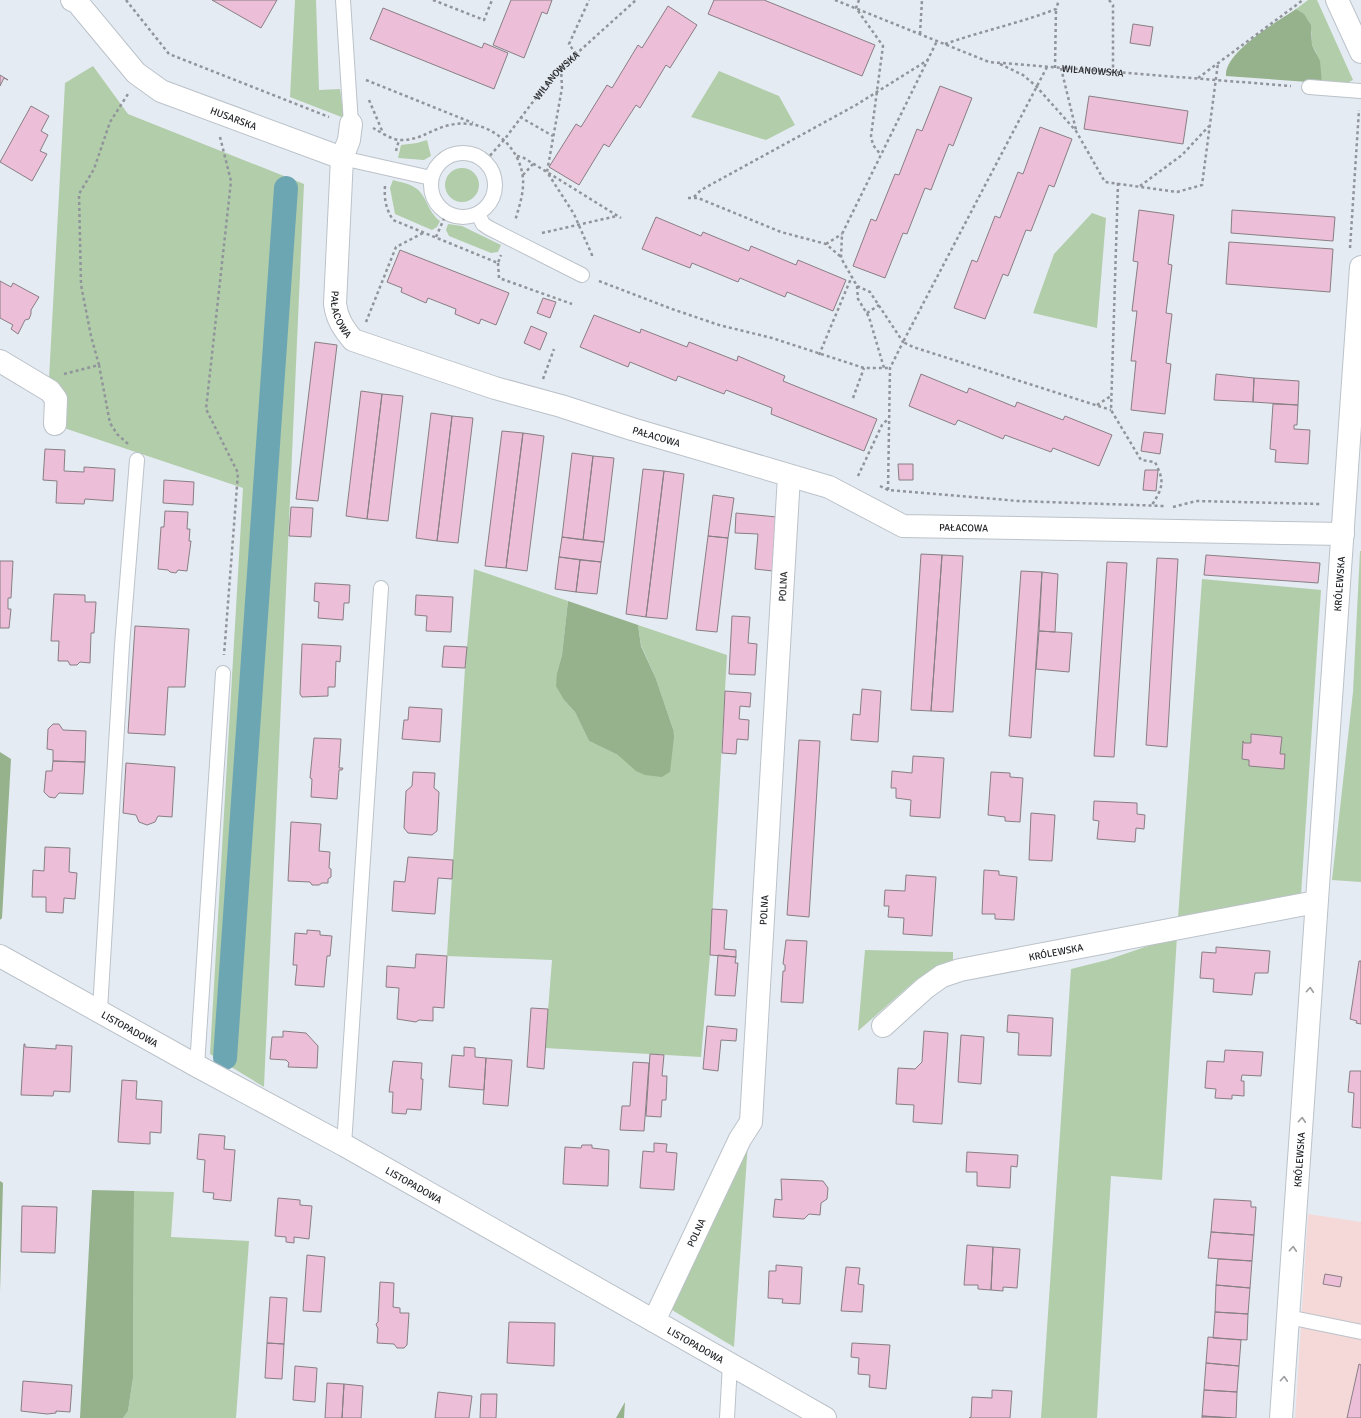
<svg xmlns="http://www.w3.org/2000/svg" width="1361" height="1418" font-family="Signika,sans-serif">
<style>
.commercial{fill:#f4d9d8}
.green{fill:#b2cdaa}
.forest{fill:#95b28c}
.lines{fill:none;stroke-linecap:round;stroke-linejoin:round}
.canal{stroke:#6da6b3;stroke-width:24}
.building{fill:#ecbed8;stroke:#887f84}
.service-casing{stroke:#bbc2c9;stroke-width:16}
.minor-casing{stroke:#bbc2c9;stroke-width:24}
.path{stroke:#91959b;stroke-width:2.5;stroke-dasharray:3 3;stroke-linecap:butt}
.service{stroke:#fff;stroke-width:14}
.minor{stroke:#fff;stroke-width:22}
.oneway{stroke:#9c9d9f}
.labels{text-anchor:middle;stroke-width:3;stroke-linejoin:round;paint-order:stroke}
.street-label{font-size:10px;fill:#242629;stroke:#fff}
</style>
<rect width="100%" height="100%" fill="#e5ebf3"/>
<path class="commercial" d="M1308 1214 1361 1222V1418H1295Z"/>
<path class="green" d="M295 0H316L319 90 340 89 344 118 290 97Z
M1308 0H1317L1353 80 1343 85 1322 83 1316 52 1312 45V33L1308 20 1296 9Z
M93 66 128 114 304 184 264 1087 210 1054 243 488 61 427 49 379 65 83Z
M719 71 779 96 795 125 766 140 691 117Z
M427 140 431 156 424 160 398 158 401 145 417 143Z
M445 185a17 17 0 1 1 34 0a17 17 0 1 1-34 0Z
M393 180C399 182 408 183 414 187 427 194 427 212 440 221L437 227 432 230 395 214 390 188Z
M1092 213 1106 218 1097 328 1033 313 1054 254Z
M448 224 462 226 501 245 498 252 491 253 449 236 446 230Z
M1360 551H1361V882L1332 880 1353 692Z
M474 569 568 601 562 655 557 673 564 700 575 712 589 741 618 755 673 729 656 679 641 645 638 625 727 655 710 955 701 1057 545 1048 552 960 447 956 465 668Z
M1202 579 1321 590 1301 895 1178 918Z
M1177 936 1162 1180 1111 1176 1097 1418H1041L1071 969 1107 960Z
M865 950 953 952V964L935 969 916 980 858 1031Z
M748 1142 734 1347 672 1310V1304Z
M134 1191 174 1192 171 1237 249 1241 236 1418H123L128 1411 133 1378Z"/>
<path class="forest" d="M1296 9 1304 14 1311 25 1312 45 1320 61 1322 83 1226 76C1224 52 1277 22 1296 9Z
M568 601 638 625 641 646 656 679 673 729 674 737 670 772 662 777 645 775 636 771 618 755 589 741 575 712 564 700 556 686 557 673 562 655Z
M0 752 11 759 2 918 0 920Z
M0 1181 3 1183 0 1292Z
M92 1190 134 1191 133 1378 128 1411 123 1418H80Z
M625 1402 624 1418H616Z"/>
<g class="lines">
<path class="canal" d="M225 1058 286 188"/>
</g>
<path class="building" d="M212 0H277L261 28Z
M511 0H552L547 14 542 12 524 58 493 45Z
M714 0H764L875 45 862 76 708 14Z
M668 6 697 25 670 68 666 65 640 108 636 105 609 147 604 144 579 185 549 167 576 124 581 127 607 85 612 88 638 45 642 48Z
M383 8 482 48 484 43 508 53 494 89 370 39Z
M1133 24 1153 27 1150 46 1130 43Z
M0 75 8 80 4 78 0 86Z
M940 86 972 98 953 146 949 144 931 190 925 188 907 234 903 233 885 278 853 266 871 219 876 221 895 174 899 175 917 129 922 131Z
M1089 96 1188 111 1183 144 1084 129Z
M31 106 49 116 41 131 48 135 40 151 47 154 32 181 0 162Z
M1040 127 1072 139 1054 187 1049 185 1031 231 1026 230 1008 276 1003 274 985 319 954 308 972 260 977 262 995 216 1000 218 1018 172 1023 174Z
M1139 210 1174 215 1168 264 1172 265 1166 313 1172 314 1166 363 1171 364 1165 414 1131 410 1136 361H1131L1137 311H1132L1138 262 1133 261Z
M1232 210 1335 217 1333 241 1231 233Z
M656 217 701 236 703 232 749 251 751 246 796 265 798 260 846 280 833 311 787 292 785 297 740 278 738 282 692 263 690 268 642 249Z
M1229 242 1333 249 1330 292 1226 284Z
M400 250 509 293 496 325 481 319 479 324 455 314 456 309 428 298 426 303 401 292 402 288 387 282Z
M0 281 11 287 13 283 39 297 31 310V314L29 319 25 320 18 334 11 329 13 325 0 318Z
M543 298 556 302 550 318 537 313Z
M594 315 640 333 641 329 687 347 689 342 737 361 738 356 785 376 783 381 877 419 864 451 771 414 772 408 726 390 724 394 678 376 676 381 630 362 628 367 580 347Z
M531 326 547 333 540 350 524 343Z
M315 342 337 345 318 501 296 499Z
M921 374 967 393 969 388 1015 407 1017 402 1063 420 1065 416 1112 435 1099 466 1053 448 1051 452 1005 435 1003 439 958 420 955 425 909 406Z
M1216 374 1254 378 1253 402 1214 400Z
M1254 378 1299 381 1298 405 1253 402Z
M361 391 382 394 367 519 346 516Z
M382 394 403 396 388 521 367 519Z
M1273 404 1298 405 1297 425H1294V429L1310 430 1308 464 1275 462 1276 450 1270 449Z
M431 413 452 416 437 541 416 538Z
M452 416 473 418 458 543 437 541Z
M502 431 523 433 506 568 485 566Z
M1144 432 1163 434 1160 454 1141 451Z
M523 433 544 436 527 571 506 568Z
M45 449 65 450 64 471 84 472V467L115 469 113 501 85 499 84 504 56 503 57 481 43 480Z
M572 453 593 456 583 540 562 537Z
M593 456 614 458 604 542 583 540Z
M898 464H913V480H899Z
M643 469 664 471 646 617 626 614Z
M1145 470H1158L1156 491 1143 490Z
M664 471 684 474 667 619 646 617Z
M164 480 194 482 193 505 163 503Z
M713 495 734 498 728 538 708 536Z
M291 507 313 508 311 537 289 536Z
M165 511 188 512 187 529H190L189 541H191L187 571 178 570 176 573 170 572 168 570 158 569 161 527H164Z
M736 513 777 517 773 571 755 569 758 534 735 533Z
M708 536 728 538 717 632 696 630Z
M562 537 604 542 601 562 559 557Z
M921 554 942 555 931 711 911 710Z
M942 555 963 556 953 712 931 711Z
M1206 555 1320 563 1318 583 1204 575Z
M559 557 580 560 576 592 555 589Z
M1157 558 1178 559 1167 747 1146 745Z
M580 560 601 562 597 594 576 592Z
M0 561H13L11 598H8V609H11L9 628H0Z
M1107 562 1127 563 1114 757 1094 756Z
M1021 571 1042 572 1031 738 1009 736Z
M1042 572 1058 574 1055 632 1039 631Z
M315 583 350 585 349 603H344L343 620 318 618 319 602 314 601Z
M54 594 85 595V602H96L94 633H91L90 663 80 662 77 665H70L68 661H58L59 641H51Z
M416 595 453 597 451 632 426 631 427 616 415 615Z
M732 616 750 617 748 643 757 644 755 675 729 674Z
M135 626 189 629 185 687H168L165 735 128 733Z
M1039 631 1072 633 1069 672 1036 669Z
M302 644 341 646 340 662 336 661 335 687H328V696L302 697 300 694Z
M444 646 467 647 465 668 442 667Z
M862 689 881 691 878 742 851 740 853 714 860 715Z
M725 691 751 693 750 707 740 706 739 719 749 720 748 740 737 739 736 754 722 753Z
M409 707 442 709 440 742 402 739 404 720H408Z
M53 724H59L63 730 86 731 85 762 53 761V750L47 749 48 729Z
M1251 734 1282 737 1280 754H1285L1284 769 1249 766V760L1242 759 1243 741 1244 743H1251Z
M314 738 341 739 339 768H343L342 770H339L337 799 311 797 312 779 310 778Z
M799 740 820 741 809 917 787 915Z
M913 756 944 758 940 818 910 816 911 800 896 798V788H891L892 771 912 773Z
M53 761 85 762 83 794 59 793 55 798 49 797 44 792 46 771H52Z
M126 763 175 767 172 817 158 816 155 822 147 825 139 822 136 815 123 813Z
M413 772 435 773 434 788 439 792 437 831 432 835 408 833 404 828 406 791 412 786Z
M991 772 1010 773V777L1023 778 1020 822 1005 821V817L988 815Z
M1094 801 1137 803V814L1145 815 1144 829 1136 828 1135 842 1097 839 1099 821 1093 820Z
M1031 813 1055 815 1052 861 1029 860Z
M291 822 321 824 319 851 330 852 329 868 331 869V877L328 879V883H322L319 885H312L310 882 288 881Z
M45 847 70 848 69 872 77 873 75 899 64 898 63 913 46 912V897H32L33 870 44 871Z
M408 857 453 860 452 879 438 878 435 914 392 911 394 881 405 882Z
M984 870 999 871V875L1017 877 1014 920 995 919V914H982Z
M906 875 936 877 932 936 903 934 904 918 888 917 889 906H884L885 890 905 891Z
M712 909 727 910 724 949 736 950V957L710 955Z
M307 930 320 931V935L332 936 330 956H327L324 987 295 985 297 965H293L295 933 307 934Z
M786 940 807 941 803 1003 781 1002 783 971H785V965L783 964Z
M1216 947 1270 951 1268 973H1255L1252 995 1213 992 1214 979 1200 978 1202 952 1216 953Z
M416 954 447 956 444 1008 433 1007V1021L419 1020 416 1022 397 1019 399 988 386 987 387 966 415 968Z
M718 955 736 957 735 963H738L735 996 715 995Z
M1359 961H1361V1024L1356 1023 1357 1021 1350 1019Z
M531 1008 548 1009 544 1069 527 1067Z
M1008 1015 1053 1018 1051 1056 1018 1055 1019 1033 1007 1032Z
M707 1026 737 1029 736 1041 721 1040 718 1071 703 1069Z
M283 1031 306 1033 318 1046 317 1068 288 1067 289 1063 286 1060 270 1059 272 1037H283Z
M924 1031 948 1033 942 1124 913 1122 914 1105 896 1104 898 1068 915 1069 922 1062Z
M961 1035 984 1037 981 1084 958 1082Z
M24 1044H25V1047L56 1049V1045L72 1046 70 1092 54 1091 53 1096 21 1095Z
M464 1047 475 1048V1057L486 1058 484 1090 449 1087 452 1055 464 1056Z
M1225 1050 1263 1052 1261 1076 1242 1075 1241 1081H1244V1096L1232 1095V1099L1215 1098 1216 1089 1205 1088 1207 1061 1224 1062Z
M650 1054 664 1055 662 1076H667L666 1100H662L661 1117 646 1116Z
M486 1058 512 1060 508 1106 483 1104Z
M393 1061 422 1063 421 1079H423L421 1110 407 1109 406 1114 392 1113 393 1092H389Z
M633 1062 649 1063 644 1131 620 1130 622 1106H630Z
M1350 1071H1361V1128L1352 1127 1354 1093 1348 1092Z
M122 1080 137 1081 136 1099 162 1101 161 1133 150 1132V1144L118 1142Z
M199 1134 225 1136 224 1149 235 1150 231 1201 213 1199 214 1193 203 1192 205 1160 197 1159Z
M654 1143 667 1144 666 1152 677 1153 674 1190 640 1188 643 1151 654 1152Z
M582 1145H592V1148L609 1150 608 1186 563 1184 565 1147 581 1148Z
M967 1152 1018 1155 1017 1167 1011 1166 1010 1188 977 1186V1172H966Z
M781 1179 823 1181 828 1188 827 1199 821 1203 820 1215 809 1214 804 1219 773 1217 775 1199 782 1200Z
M278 1198 300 1200V1205L312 1206 309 1239 294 1237V1243L286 1242V1237L275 1236Z
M1214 1199 1251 1201V1207H1256L1254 1235 1211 1232Z
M22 1206 57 1207 55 1253 21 1252Z
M1211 1232 1254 1235 1252 1261 1208 1258Z
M967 1245 993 1247 991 1290 978 1289V1285H964Z
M993 1247 1020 1249 1017 1288 1003 1287V1291L991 1290Z
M307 1255 325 1257 321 1312 303 1311Z
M1218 1259 1252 1261 1250 1288 1216 1285Z
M776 1265 802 1267 800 1304 782 1303 783 1299 768 1298 769 1271H776Z
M846 1267 860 1268 858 1284 864 1285 862 1312 841 1311Z
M1325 1274 1342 1277 1340 1287 1323 1284Z
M380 1282 394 1283 393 1307 400 1308V1313H409L407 1345 404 1348H397L394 1344 377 1343 378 1329 376 1324 378 1322Z
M1216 1285 1250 1288 1248 1314 1215 1312Z
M270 1297 287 1298 284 1344 267 1343Z
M1215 1312 1248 1314 1247 1340 1213 1338Z
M509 1322 555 1323 554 1366 507 1363Z
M1208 1337 1241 1340 1239 1366 1206 1363Z
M267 1343 284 1344 282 1379 265 1378Z
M852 1343 890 1345 886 1389 869 1387 870 1375 858 1374 859 1358 851 1357Z
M1206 1363 1239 1366 1237 1392 1204 1390Z
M1359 1364 1361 1365V1418H1347Z
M295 1366 317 1368 315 1402 293 1400Z
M23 1381 72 1385 70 1412 56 1411V1413L47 1414 21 1411Z
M327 1383 344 1384 342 1418H325Z
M344 1384 363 1386 361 1418H342Z
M992 1390 1012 1391 1010 1418H969L971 1417 972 1397 992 1398Z
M1204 1390 1237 1392 1236 1418 1202 1416Z
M438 1392 472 1396 469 1418H435Z
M481 1394H497L496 1418H480Z
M1202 1416 1231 1418H1202Z"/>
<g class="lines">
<g class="service-casing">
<path id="service" d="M343 0 351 124
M1309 87 1361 91
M431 185a32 32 0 1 1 64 0a32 32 0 1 1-64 0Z
M342 158 431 178
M478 214 483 224 489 228 582 275
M100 1010 122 645 137 460
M197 1066 223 673
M344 1145 381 588
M1288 1317 1361 1332
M727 1418 730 1364"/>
</g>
<g class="minor-casing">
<g id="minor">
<path id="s3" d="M72 0 77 2 136 73 161 91 342 158"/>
<path d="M1337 0 1361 52"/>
<path id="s4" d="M351 124 349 140 342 158 335 304C337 319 343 328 353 340L495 388 561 406 632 429 829 487 903 526 1343 534"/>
<path d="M0 361 50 391 56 399 55 424"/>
<path id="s5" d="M0 956 197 1066 344 1145 825 1418"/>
<path id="s6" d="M883 1026 925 988 942 976 960 970 1316 902"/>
<path id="s7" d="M654 1321 740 1139 751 1122 789 476"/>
<path id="s8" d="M1281 1418 1361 267"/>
</g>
</g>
<g class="path">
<path d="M126 0 169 54 329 117"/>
<path d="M433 0 484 20 492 0"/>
<path id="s1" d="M835 0 989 62 1291 86"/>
<path d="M859 0 856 8 883 46 871 136 873 145 881 155"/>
<path d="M1109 0 1113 5V72"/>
<path d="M920 34 922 0"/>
<path d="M945 44C982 31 1020 23 1056 9L1059 0"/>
<path d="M576 54 569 44 589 0"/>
<path d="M1000 64 1023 75 1036 86 1076 131 1105 182 1177 192 1202 185 1218 63"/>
<path d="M1047 67 903 342 913 347 1111 410"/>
<path d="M561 68 562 88 547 172 574 214 592 255V259"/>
<path d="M1055 68 1056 9"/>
<path d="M1061 68 1076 130"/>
<path d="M1198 78 1303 0"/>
<path d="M366 80 473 123"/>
<path d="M369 100 383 133"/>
<path d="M520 117 553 136"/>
<path d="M373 128C381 132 391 140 401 140 422 140 431 129 450 125 484 117 520 143 523 179 524 193 519 207 515 221"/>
<path d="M220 137 231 181 206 409 238 473 224 655"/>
<path d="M396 151 399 140"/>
<path d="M517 156 524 158 547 172 621 218"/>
<path id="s2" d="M486 160 504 140 554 74 636 0"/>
<path d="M523 175 533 164"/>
<path d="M1118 183 1111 410 1141 460 1155 462C1165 482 1163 487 1152 505"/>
<path d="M385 186C384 199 386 209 393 220L498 263 501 255"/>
<path d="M1140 186 1182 155 1209 126"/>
<path d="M694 197 701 190 856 105 928 60"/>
<path d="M688 198H698L781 232 826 244 841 257"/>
<path d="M542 233 617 216"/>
<path d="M436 237 446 214"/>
<path d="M826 244 842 234"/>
<path d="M1350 248 1359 110"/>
<path d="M498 263 499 278 572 304"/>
<path d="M599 281 672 309 719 325 772 338 864 368H890"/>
<path d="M857 286 858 299 869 317 884 368"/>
<path d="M867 313 879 305"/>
<path d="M366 322 396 247 423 233"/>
<path d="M819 355 852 276"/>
<path d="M99 365 91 336 81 285 79 194 94 169 110 122 128 94"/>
<path d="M64 374 99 365 110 423 117 434 128 444"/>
<path d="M543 379 554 349"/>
<path d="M853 398 864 368"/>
<path d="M1097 405 1111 396"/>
<path d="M858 476 882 425 888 419"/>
<path d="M880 486 888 490 1018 501 1164 506"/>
<path d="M888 490 890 368 903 342 870 292 857 286 841 258 842 234 937 41"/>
<path d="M1173 507 1196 501 1321 504"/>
</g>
<use href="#service" class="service"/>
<use href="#minor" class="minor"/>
</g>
<defs><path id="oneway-chevron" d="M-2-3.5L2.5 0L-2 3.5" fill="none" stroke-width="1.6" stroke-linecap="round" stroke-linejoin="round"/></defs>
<g class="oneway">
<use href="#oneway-chevron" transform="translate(1310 990) rotate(-86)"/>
<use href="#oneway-chevron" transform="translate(1302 1120) rotate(-86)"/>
<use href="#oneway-chevron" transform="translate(1293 1249) rotate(-86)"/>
<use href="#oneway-chevron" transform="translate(1284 1379) rotate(-86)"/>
</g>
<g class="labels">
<g class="street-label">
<text dy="4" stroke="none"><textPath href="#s1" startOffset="270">WILANOWSKA</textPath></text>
<text dy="4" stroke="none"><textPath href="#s2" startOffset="110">WILANOWSKA</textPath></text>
<text dy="4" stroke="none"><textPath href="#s3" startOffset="206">HUSARSKA</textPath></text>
<text dy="4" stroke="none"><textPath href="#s4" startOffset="193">PAŁACOWA</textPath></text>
<text dy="4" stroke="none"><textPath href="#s4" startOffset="541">PAŁACOWA</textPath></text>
<text dy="4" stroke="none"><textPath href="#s4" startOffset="865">PAŁACOWA</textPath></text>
<text dy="4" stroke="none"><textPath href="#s8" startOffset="836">KRÓLEWSKA</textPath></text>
<text dy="4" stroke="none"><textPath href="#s7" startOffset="758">POLNA</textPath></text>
<text dy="4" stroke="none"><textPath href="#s7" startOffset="434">POLNA</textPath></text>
<text dy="4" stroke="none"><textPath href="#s6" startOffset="194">KRÓLEWSKA</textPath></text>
<text dy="4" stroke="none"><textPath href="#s5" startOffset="149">LISTOPADOWA</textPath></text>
<text dy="4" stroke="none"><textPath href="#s8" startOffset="259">KRÓLEWSKA</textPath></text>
<text dy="4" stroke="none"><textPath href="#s5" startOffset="473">LISTOPADOWA</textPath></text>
<text dy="4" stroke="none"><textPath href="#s7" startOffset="98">POLNA</textPath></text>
<text dy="4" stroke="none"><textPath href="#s5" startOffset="797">LISTOPADOWA</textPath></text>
</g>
</g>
</svg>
